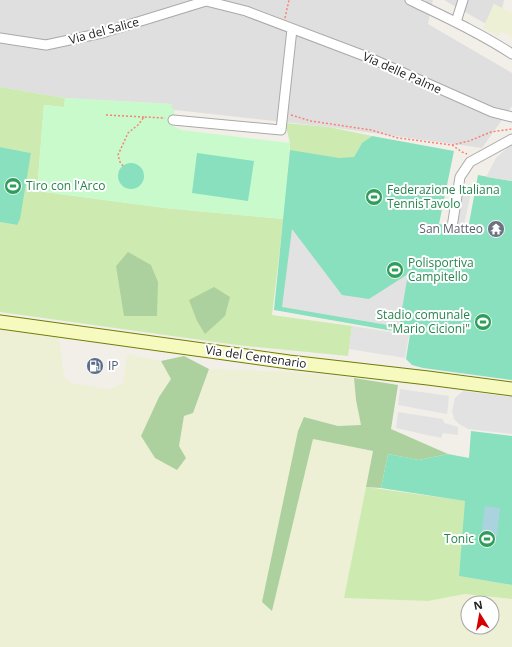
<svg xmlns="http://www.w3.org/2000/svg" width="512" height="647" font-family="'Open Sans',sans-serif">
<style>
.residential{fill:#e0dfdf}
.farmland{fill:#eef0d5;fill-rule:evenodd}
.grass{fill:#cdebb0}
.forest{fill:#add19e}
.park{fill:#c8facc}
.pitch{fill:#88e0be}
.parking{fill:#e2e2e2}
.water{fill:#aad3df}
.lines{fill:none;stroke-linecap:round;stroke-linejoin:round}
.street-casing{stroke:#a9a9a9;stroke-width:11}
.secondary-casing{stroke:#707d05;stroke-width:15}
.path{stroke:#fa8072;stroke-width:1.5;stroke-dasharray:2 2;stroke-linecap:butt}
.street{stroke:#fff;stroke-width:9}
.secondary{stroke:#f7fabf;stroke-width:13}
.labels{text-anchor:middle;stroke-width:4;stroke-linejoin:round;paint-order:stroke}
.street-label{font-size:12px;fill:#222;stroke:#fff}
.leisure-label{font-size:12px;fill:#27864d;stroke:#fff;text-anchor:start}
.worship-label{font-size:12px;fill:#5b616d;stroke:#fff;text-anchor:end}
.service-label{font-size:12px;fill:#4e5e75;stroke:#fff;text-anchor:start}
</style>
<rect width="100%" height="100%" fill="#f2efe9"/>
<path class="residential" d="M0 0H433L428 24 512 73V106L482 148 329 127 175 110 172 109V104L65 98 0 87Z
M444 0H504L502 9 494 4 486 24Z"/>
<path class="farmland" d="M494 4 512 13V37L501 32 498 36 483 28Z
M0 329 59 337 64 377 71 383 110 389 123 383 127 354 161 361 171 379 159 397 179 446 184 416 193 413 209 369 291 372 354 378 356 400 362 425 338 426 304 417 272 611 313 439 373 451 344 598 428 601 465 594 512 599V647H0ZM468 603H492V627H468Z"/>
<path class="grass" d="M0 87 65 98 64 107 44 105 37 191 165 208 283 219 290 150V143L285 123 329 127 372 136 362 143 354 157 282 231 272 315 352 326 348 356 237 345 0 312V222L17 225 31 153 0 147Z
M366 487 466 501 459 576 512 585V599L465 594 428 601 344 598Z"/>
<path class="forest" d="M128 252 151 265 158 282 157 316H124L116 266Z
M214 287 230 297 225 316 205 334 197 321 189 300Z
M184 356 209 369 193 413 184 416 179 446 186 458 177 470 155 458 141 436 159 397 171 379 161 361Z
M354 378 398 385 391 429 448 454 419 460 388 454 381 488 366 487 373 451 313 439 272 611 262 602 298 431 304 417 338 426 361 425 356 400Z"/>
<path class="park" d="M65 98 172 104V109L175 110 172 125 181 130 290 143 284 219 165 208 37 191 44 105 64 107Z"/>
<path class="pitch" d="M372 136 454 151 439 224 468 229 478 175 512 181V380L423 368 412 365 406 359 410 334 274 310 290 150 339 158 354 157 362 143Z
M0 147 31 153 20 219 17 225 0 222Z
M197 153 254 161 248 201 192 193Z
M118 176a13 13 0 1 1 26 0a13 13 0 1 1-26 0Z
M471 431 512 436V585L459 576 465 501 381 488 388 454 419 460 448 454 469 458Z"/>
<path class="parking" d="M512 143V181L486 177 496 158Z
M463 186 472 188 464 225 455 223Z
M292 229 342 295 369 299 408 274 399 327 282 307Z
M352 326 409 335 405 358 349 349Z
M400 389 449 396 447 414 398 405Z
M463 391 512 397V434L468 429 459 424 454 419 452 411 455 398Z
M398 412 443 419 444 423 458 427V435L443 433 441 438 396 428Z"/>
<path class="water" d="M485 506 500 508 497 537 481 536Z"/>
<g class="lines">
<g class="street-casing">
<path id="street" d="M202 0 246 11 370 58 492 112 512 117
M410 0C445 17 480 33 512 54
M456 22 463 0
M0 38 46 45 102 33 206 1
M173 120 281 130 292 29
M452 227 460 177 470 162 512 139"/>
</g>
<g class="secondary-casing">
<path id="secondary" d="M0 322 289 362 428 378 512 389"/>
</g>
<path class="path" d="M285 18 289 0
M106 115 144 117
M291 115 311 121 371 130 398 138 452 145 469 141 491 132 512 129
M452 145 462 152 467 154
M123 166 120 162 118 155 128 133 138 125 144 117 165 118"/>
<use href="#street" class="street"/>
<use href="#secondary" class="secondary"/>
</g>
<defs>
<g id="stadium-disc" transform="scale(0.9)"><circle r="9.5" fill="#2e9e5b" stroke="#fff"/><path d="M0-5a6.5 5 0 1 0 0 10a6.5 5 0 1 0 0-10ZM-3.5-1.8h7v3.6h-7Z" fill="#fff"/></g>
<g id="temple-disc" transform="scale(0.9)"><circle r="9.5" fill="#6b7280" stroke="#fff"/><path d="M0-6L5-2H3V0L6.5 2.5H4V6H1.5V3h-3V6H-4V2.5H-6.5L-3 0V-2H-5Z" fill="#fff"/></g>
<g id="fuel-disc" transform="scale(0.9)"><circle r="9.5" fill="#5c6f8a" stroke="#fff"/><path d="M-5.5-6h7V0h2V4h1.3V-2.5L3-4.5l.8-.8L6-3V5H2.5V1h-1V6h-7ZM-4.2-4.7v3.2H.2V-4.7Z" fill="#fff"/></g>
</defs>
<g fill-rule="evenodd">
<use href="#stadium-disc" x="13" y="186"/>
<use href="#stadium-disc" x="374" y="197"/>
<use href="#temple-disc" x="496" y="229"/>
<use href="#stadium-disc" x="395" y="270"/>
<use href="#stadium-disc" x="483" y="322"/>
<use href="#fuel-disc" x="95" y="366"/>
<use href="#stadium-disc" x="487" y="539"/>
</g>
<g class="labels">
<g class="street-label">
<text transform="translate(104 31) rotate(-15)" y="4">Via del Salice</text>
<text transform="translate(402 73) rotate(24)" y="4">Via delle Palme</text>
<text transform="translate(256 357) rotate(8)" y="4">Via del Centenario</text>
</g>
<g class="leisure-label">
<text x="26" y="190">Tiro con l'Arco</text>
<text x="387" y="194">Federazione Italiana<tspan x="387" dy="14">TennisTavolo</tspan></text>
<text x="408" y="267">Polisportiva<tspan x="408" dy="14">Campitello</tspan></text>
<text x="470" y="319" text-anchor="end">Stadio comunale<tspan x="470" dy="14">"Mario Cicioni"</tspan></text>
<text x="474" y="543" text-anchor="end">Tonic</text>
</g>
<g class="worship-label">
<text x="483" y="233">San Matteo</text>
</g>
<g class="service-label">
<text x="108" y="370">IP</text>
</g>
</g>
<g transform="translate(480 615) rotate(349)"><circle r="19" fill="#ffffff" stroke="#a7a7a7"/>
<path d="M0-3L7 15L0 10L-7 15Z" fill="#d40000"/>
<text y="-6" font-size="11" font-weight="bold" text-anchor="middle" fill="#222222">N</text>
</g>
</svg>
